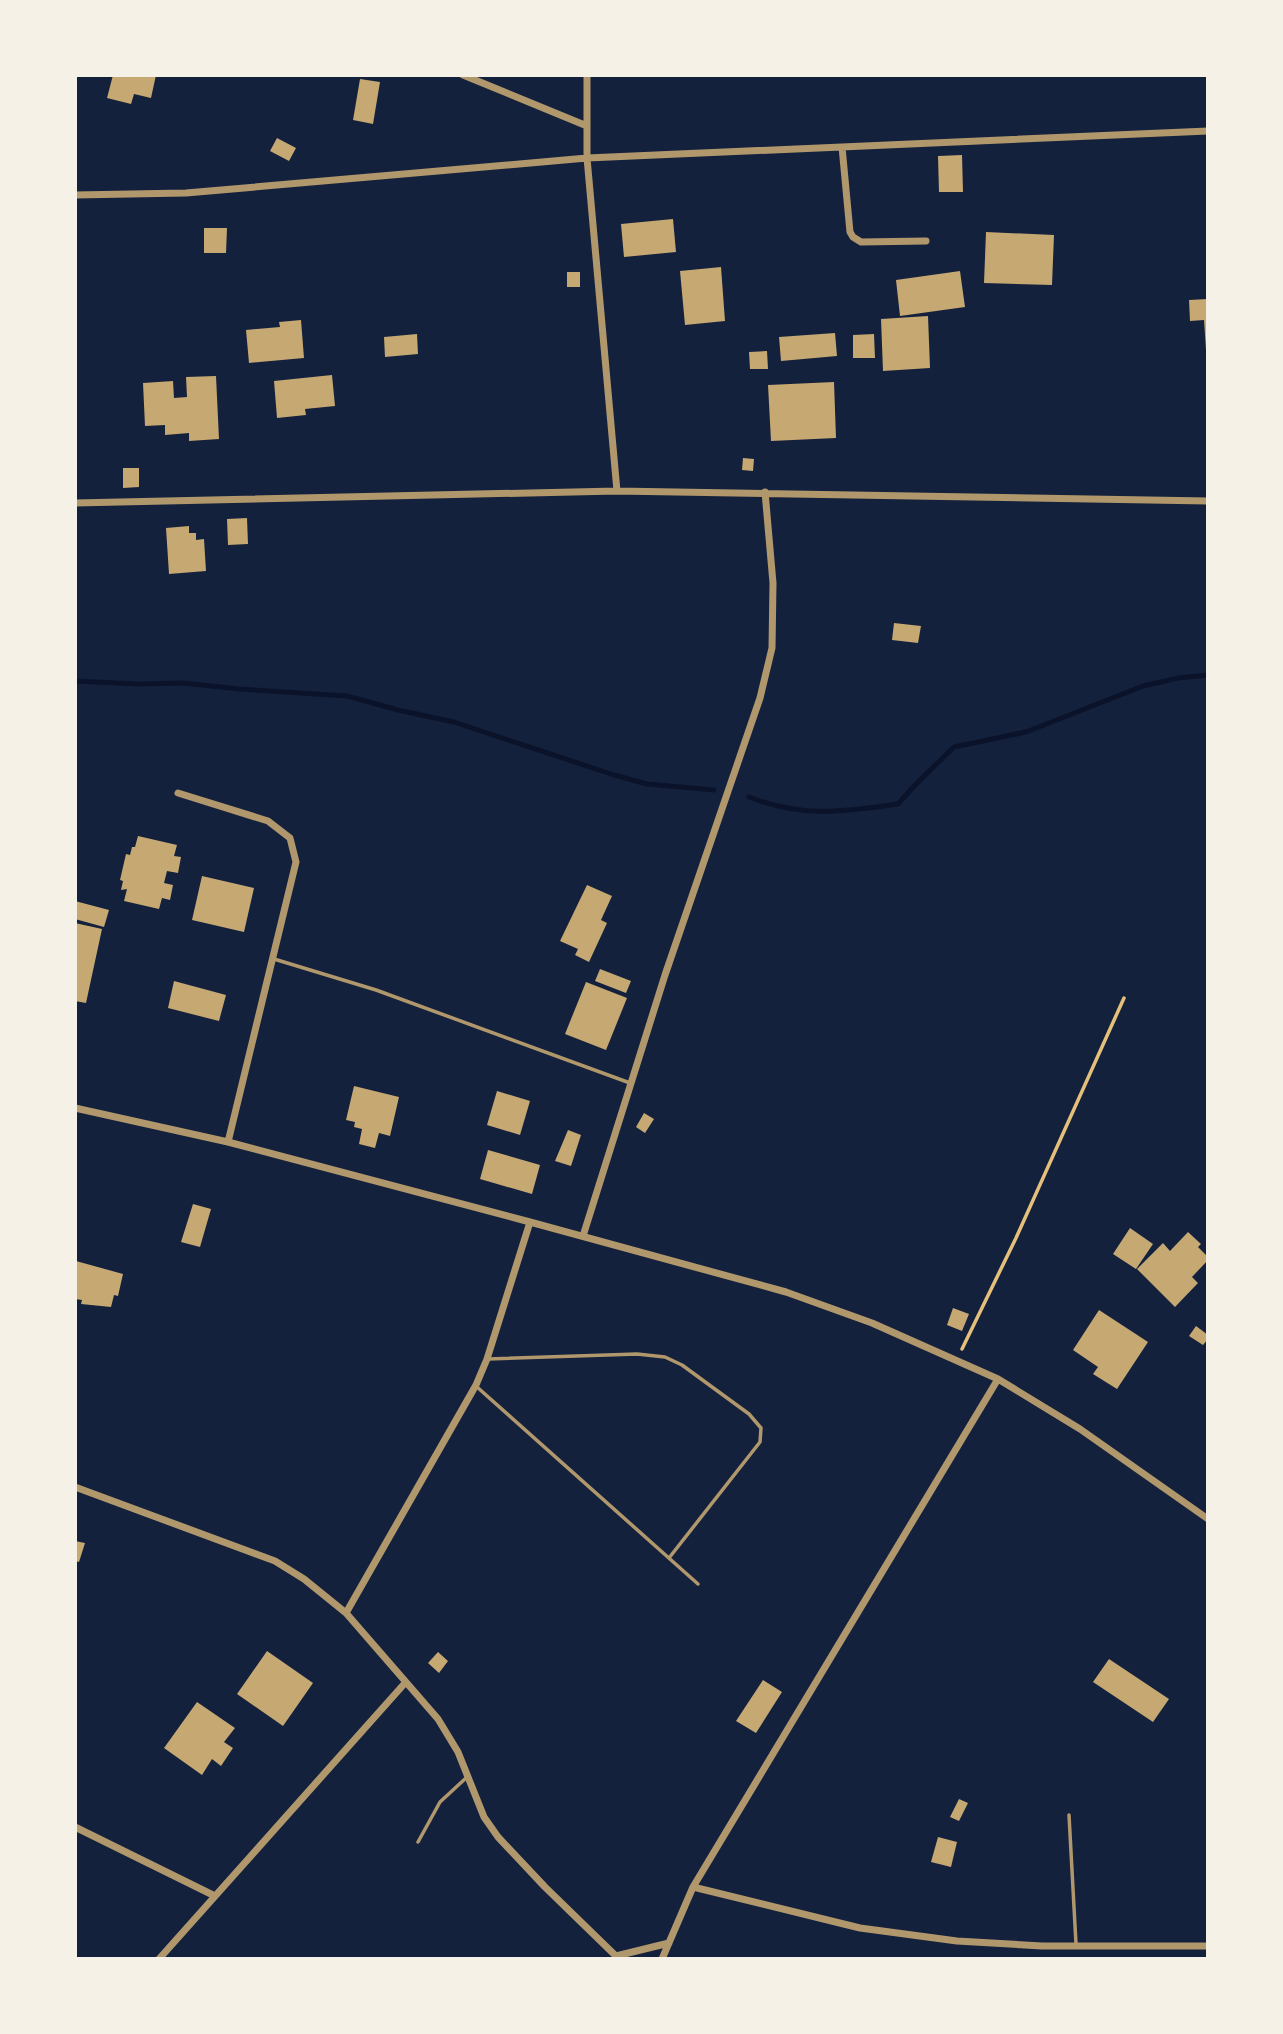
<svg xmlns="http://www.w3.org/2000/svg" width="1283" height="2034" font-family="Mulish,sans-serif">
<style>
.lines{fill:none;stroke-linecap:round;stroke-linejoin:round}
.stream{stroke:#0b132b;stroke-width:5}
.building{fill:#c6a872}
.path{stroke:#e5c07b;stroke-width:3.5}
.service{stroke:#b1986c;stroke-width:3.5}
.minor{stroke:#b1986c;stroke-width:7}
</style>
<rect width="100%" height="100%" fill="#14213d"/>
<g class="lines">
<path class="stream" d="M75 681 138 684 183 683 240 689 347 696 398 710 454 722 614 775 647 784 714 790
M749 797C802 818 843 812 898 804L915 785 954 747 1026 732 1143 686 1178 678 1208 675"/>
</g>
<path class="building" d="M113 75H156L151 98 134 94 131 104 107 98Z
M360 79 380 82 373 124 353 120Z
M277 138 296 148 289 161 270 151Z
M962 155 963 192H939L938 156Z
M673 219 676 252 624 257 621 224Z
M204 228H227L226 253H204Z
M986 232 1054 235 1052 285 984 283Z
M721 267 725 321 685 325 680 271Z
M960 271 965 307 900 316 896 280Z
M567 272H580V287H567Z
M1208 299V350H1206L1204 320 1190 321 1189 300Z
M928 316 930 368 883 371 881 319Z
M301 320 304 358 249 363 246 330 280 327 279 322Z
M835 333 837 356 781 361 779 337Z
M417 334 418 354 385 357 384 337Z
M874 334 875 358H853V335Z
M767 351 768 369H750L749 352Z
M332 375 335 406 305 409 306 415 277 418 274 381Z
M216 376 219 439 189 441V433L165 435V425L145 426 143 383 173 381 174 398 187 397 186 377Z
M834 382 836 438 771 441 768 385Z
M743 458 754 459 753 471 742 470Z
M123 468H139V487L123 488Z
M247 518 248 544 228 545 227 519Z
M189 526V533H196V540L204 539 206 571 169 574 166 528Z
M894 623 921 626 918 643 892 640Z
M138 836 177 845 174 856 181 857 178 873 167 871 164 883 173 885 170 900 162 898 159 909 124 901 127 889 121 890 123 881 120 880 126 854 130 855 132 847H135Z
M202 876 254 888 244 932 192 920Z
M587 885 612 896 601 920 607 923 589 962 575 955 578 949 560 941Z
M75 901 109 910 104 927 75 919Z
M75 923 102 929 86 1003 75 1001Z
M600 969 631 981 626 993 595 981Z
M174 981 226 995 219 1021 168 1008Z
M586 982 627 998 606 1050 565 1034Z
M354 1086 399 1097 390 1136 379 1133 375 1148 359 1144 362 1129 354 1127 355 1122 346 1120Z
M497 1091 530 1101 520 1135 487 1125Z
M644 1113 654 1119 645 1133 636 1127Z
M568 1130 581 1135 571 1166 555 1161Z
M488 1150 540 1165 532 1194 480 1179Z
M193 1204 211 1209 200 1247 181 1242Z
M1130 1228 1153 1244 1136 1269 1113 1254Z
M1188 1232 1201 1244 1198 1247 1208 1257V1260L1192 1277 1198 1283 1175 1307 1137 1269 1163 1243 1170 1251Z
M76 1261 123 1274 118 1296 114 1295 111 1307 81 1304 82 1300 75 1299Z
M953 1308 969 1314 962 1331 947 1325Z
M1099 1310 1148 1342 1117 1389 1093 1374 1098 1367 1073 1350Z
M1196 1326 1208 1335V1339L1203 1345 1189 1336Z
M75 1541 85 1543 79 1562 75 1561Z
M267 1651 313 1683 283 1726 237 1694Z
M438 1652 448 1661 439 1673 428 1663Z
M1109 1659 1169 1699 1153 1722 1093 1682Z
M763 1680 782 1692 756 1733 736 1721Z
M197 1702 235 1728 224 1742 233 1748 221 1766 212 1759 202 1775 164 1748Z
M959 1799 968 1803 959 1821 950 1817Z
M938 1837 957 1842 951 1867 931 1862Z"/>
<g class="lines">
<path class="path" d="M962 1349 1016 1238 1124 998"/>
<path class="service" d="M274 959 376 990 630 1083
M488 1359 637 1354 665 1357 682 1365 749 1414 761 1428 760 1442 669 1558
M477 1387 698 1584
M1069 1815 1076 1944
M418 1842 440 1802 466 1778"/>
<path class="minor" d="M463 75 587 126
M587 75V158L617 491
M842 147 850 232 853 237 861 242 926 241
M75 195 186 193 587 158 1208 131
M75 503 617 491 1208 501
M178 793 268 821 290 838 296 862 228 1142
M75 1108 228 1142 530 1222 786 1292 872 1323 998 1379 1080 1429 1208 1519
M583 1236 665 975 760 698 772 648 773 583 765 492
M75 1487 275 1561 304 1579 346 1613 438 1719 458 1752 484 1817 498 1837 545 1887 619 1959
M346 1613 476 1385 487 1359 530 1222
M75 1827 215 1896
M693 1887 860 1928 957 1941 1042 1946H1208
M616 1956 669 1943
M159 1959 405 1683
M662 1959 693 1887 998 1379"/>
</g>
<rect width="1283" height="2034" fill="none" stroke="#f6f1e7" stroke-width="154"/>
</svg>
